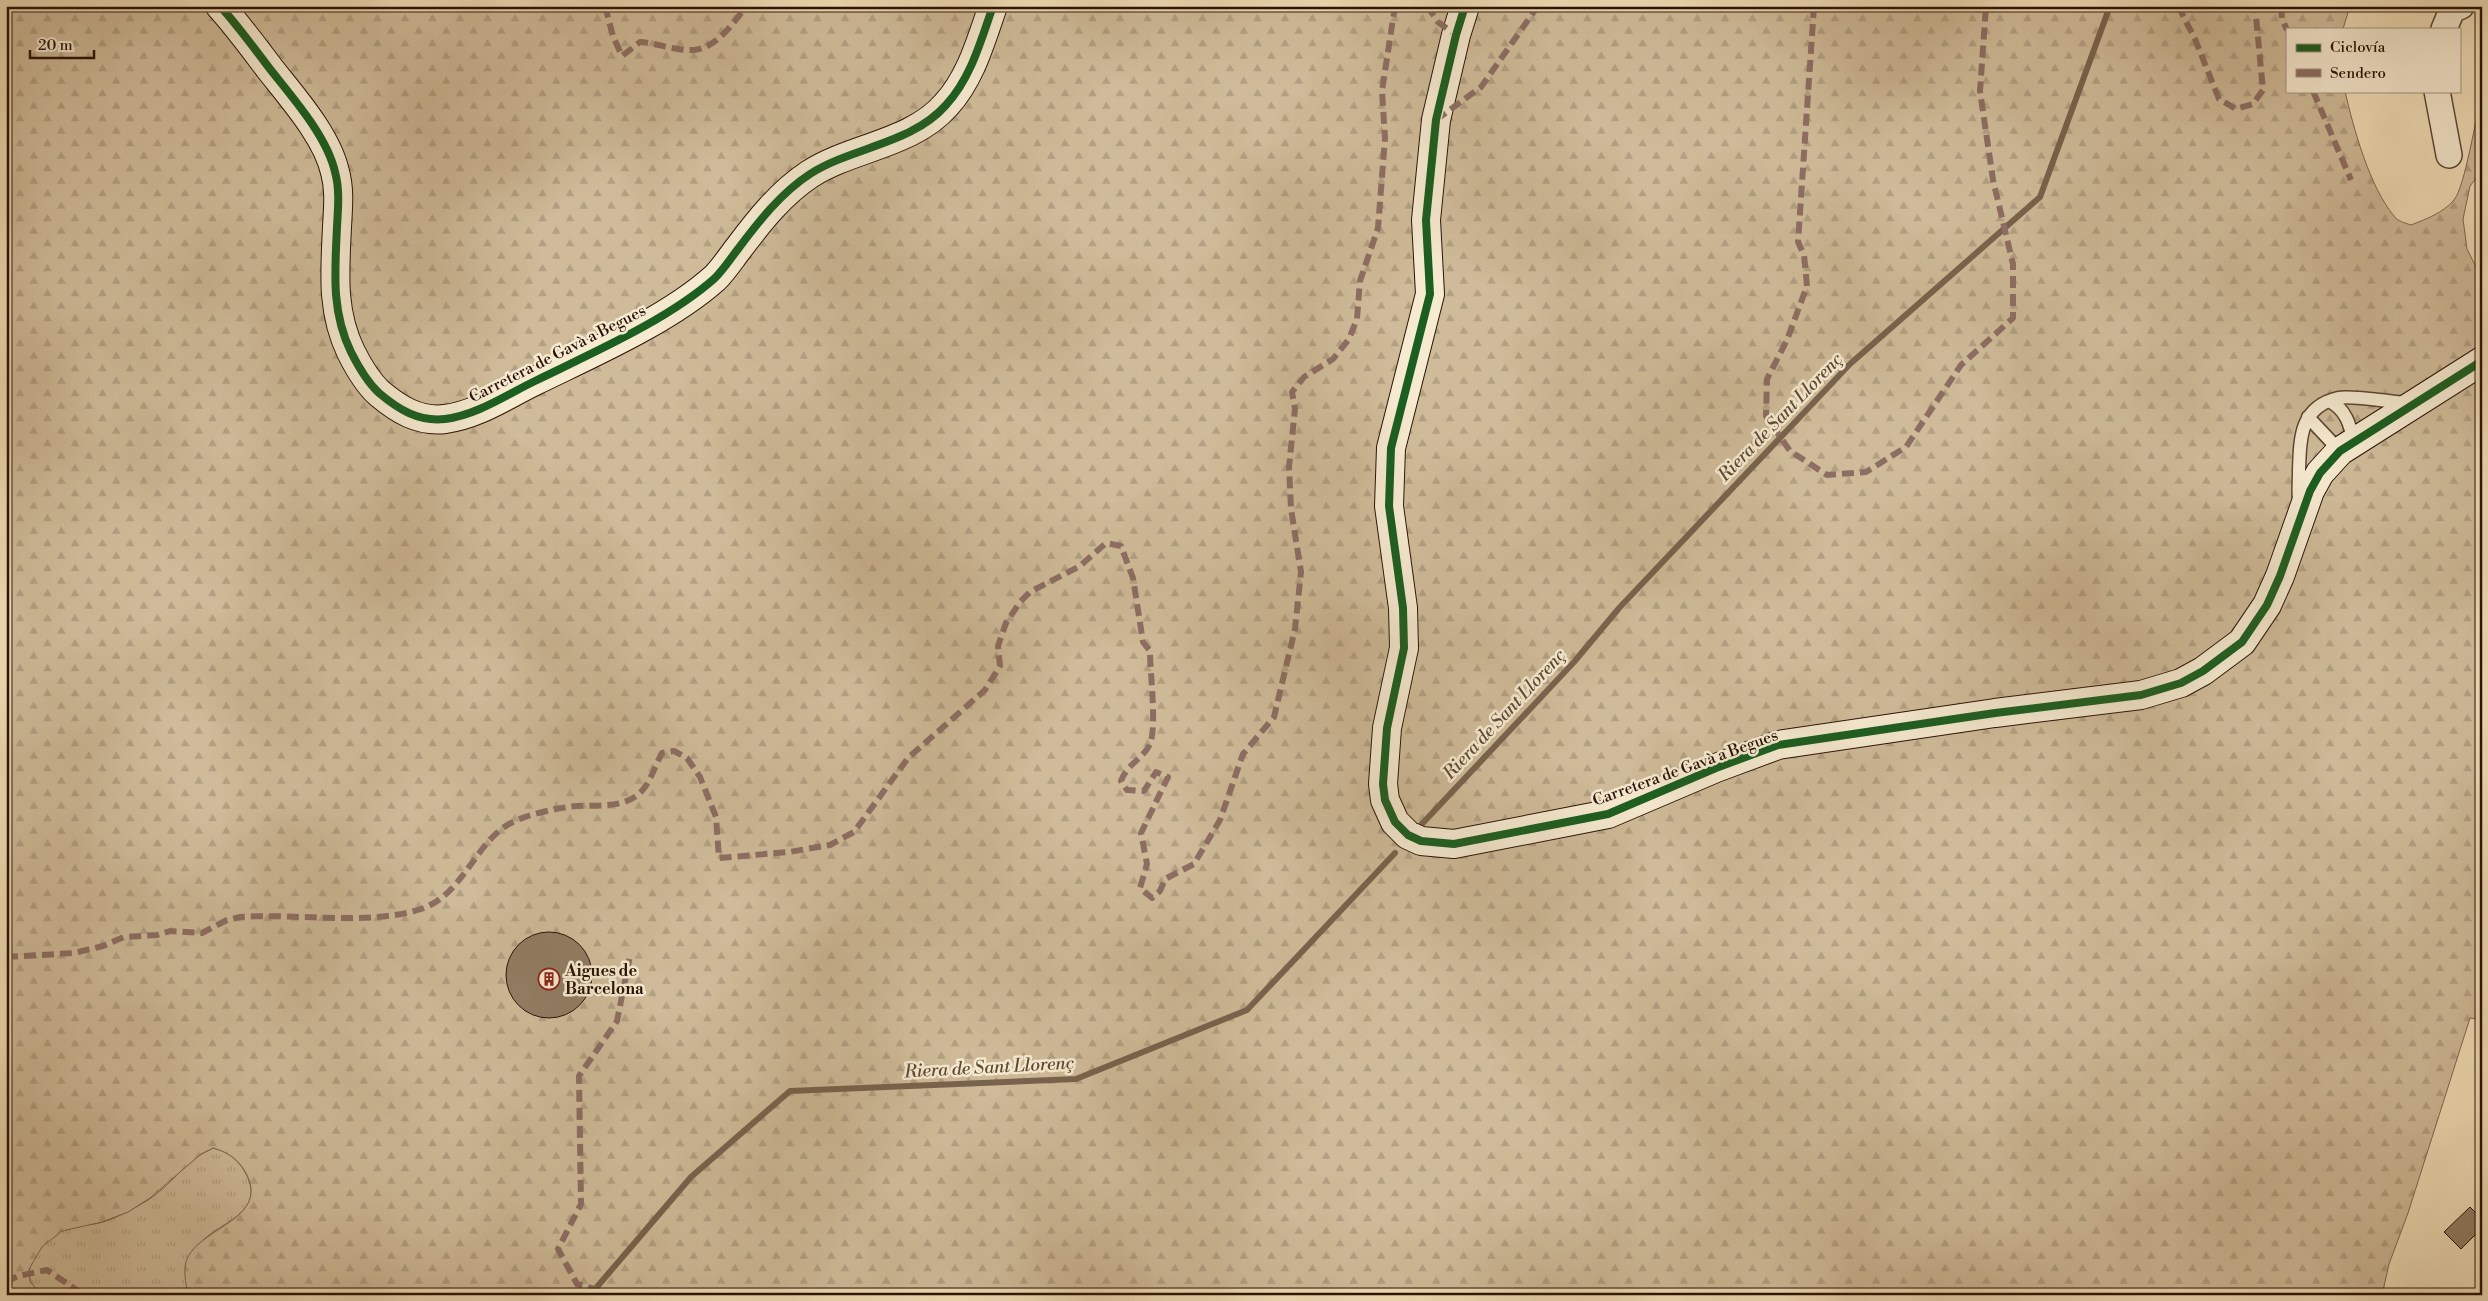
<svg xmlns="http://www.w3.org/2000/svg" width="2488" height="1301" font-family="'Libre Bodoni',serif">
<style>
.grass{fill:url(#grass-tufts);stroke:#7c6750}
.forest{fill:url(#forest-firs);stroke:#7c6750}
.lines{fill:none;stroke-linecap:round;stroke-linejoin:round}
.stream{stroke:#78634d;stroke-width:6}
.building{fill:#917d63;stroke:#291307}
.lane-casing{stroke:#5b4633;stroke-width:15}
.street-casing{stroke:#5b4633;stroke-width:28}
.secondary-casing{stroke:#291307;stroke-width:30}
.lane{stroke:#f6ead0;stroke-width:12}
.street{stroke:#f6ead0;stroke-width:25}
.secondary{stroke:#f6ead0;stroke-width:28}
.quiet{stroke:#8d6e63;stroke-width:6;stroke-dasharray:12 6;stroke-linecap:butt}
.cycleway-casing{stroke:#f6ead0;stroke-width:11}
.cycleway{stroke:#1b5e20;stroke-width:8}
.labels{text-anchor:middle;stroke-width:5;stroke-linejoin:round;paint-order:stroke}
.street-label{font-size:16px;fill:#291307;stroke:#f6ead0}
.poi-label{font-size:16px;font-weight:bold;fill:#291307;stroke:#f6ead0;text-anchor:start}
.water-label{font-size:18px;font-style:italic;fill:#5e4935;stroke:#f6ead0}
</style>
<defs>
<pattern id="grass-tufts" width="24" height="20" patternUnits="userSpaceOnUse" patternTransform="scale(1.25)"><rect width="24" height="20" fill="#cfbb99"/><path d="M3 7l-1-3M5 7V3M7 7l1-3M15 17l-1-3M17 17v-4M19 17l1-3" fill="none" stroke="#b2a082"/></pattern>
<pattern id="forest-firs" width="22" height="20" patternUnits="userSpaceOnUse" patternTransform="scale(1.25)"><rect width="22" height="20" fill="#cfbb99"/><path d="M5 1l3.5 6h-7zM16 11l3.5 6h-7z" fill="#b2a082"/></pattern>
</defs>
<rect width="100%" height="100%" fill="#f1deb7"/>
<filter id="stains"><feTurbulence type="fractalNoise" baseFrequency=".004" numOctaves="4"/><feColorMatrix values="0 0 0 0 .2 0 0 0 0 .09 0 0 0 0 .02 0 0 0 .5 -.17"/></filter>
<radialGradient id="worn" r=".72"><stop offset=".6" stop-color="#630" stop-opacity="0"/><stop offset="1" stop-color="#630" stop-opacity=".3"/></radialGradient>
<path class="grass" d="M213 1148C229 1152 240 1161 247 1176 266 1216 213 1223 197 1247 189 1260 185 1280 188 1295H41C38 1290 31 1285 30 1279 25 1262 47 1238 61 1231 73 1225 90 1226 103 1222 119 1217 133 1209 148 1200 172 1185 184 1161 213 1148Z"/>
<path class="forest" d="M6 6H2350L2343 29H2287V91H2345C2353 127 2370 188 2394 216 2397 221 2405 223 2411 225 2426 219 2443 213 2454 200 2465 187 2476 115 2482 95V171L2470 186 2463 219 2467 249 2482 279V1020L2470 1018 2408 1213 2389 1264 2382 1295H188C186 1283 182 1268 188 1257 203 1227 270 1218 246 1173 238 1159 228 1152 213 1148L201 1154 150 1198 128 1212 102 1222 62 1231 42 1247 29 1269 30 1281 41 1295H6Z"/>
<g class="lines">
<path class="stream" d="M1421 825 1574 662 1620 607 1850 364 2040 197 2110 6
M590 1295 691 1177 790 1091 1076 1079 1247 1010 1395 853"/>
</g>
<path class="building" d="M506 975a43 43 0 1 1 86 0a43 43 0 1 1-86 0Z
M2470 1207 2482 1219V1228L2461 1249 2444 1232Z"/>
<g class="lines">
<g class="lane-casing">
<path id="lane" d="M2329 401C2346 409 2350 425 2354 442
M2308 417 2340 451
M2299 501C2298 491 2299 482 2299 471 2300 438 2300 407 2338 398 2352 395 2389 402 2407 403"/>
</g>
<g class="street-casing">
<path id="street" d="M2444 29 2452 10 2461 6
M2437 91 2449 155"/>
</g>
<g class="secondary-casing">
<path id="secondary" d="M220 6C238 26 254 48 270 69 292 97 327 136 335 172 340 190 338 208 337 227 335 271 331 311 351 352 358 366 367 382 379 393 398 409 418 422 445 419 477 415 506 395 535 381 592 353 668 320 715 278 724 269 731 258 738 249 759 221 781 193 810 174 852 147 912 144 946 105 971 78 981 40 993 6
M1465 6 1456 35 1436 120 1426 220 1430 294 1391 448 1389 506 1403 608 1404 648 1387 728 1383 784 1385 800 1395 822 1408 835 1421 841 1454 844 1608 814 1716 768 1778 745 1995 713 2141 695 2181 683 2203 671 2242 642 2267 605 2280 576 2310 491 2320 473 2340 451 2482 361"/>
</g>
<use href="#lane" class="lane"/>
<use href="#street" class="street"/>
<use href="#secondary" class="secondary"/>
<path class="quiet" d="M605 6 613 36 622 56 640 42C657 43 676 51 694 50 716 48 734 23 746 6
M1427 6 1438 22 1456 35
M1814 6 1798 242 1804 255 1807 286 1787 340 1767 379 1766 416 1790 451 1827 475 1866 472 1906 447 1961 365 2013 318V264L1993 180 1980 91 1986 6
M2178 6 2195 39 2219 99 2236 109 2253 104 2263 90 2255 6
M2281 6 2282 19 2287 30
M2313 91 2351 180
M1436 120 1481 87 1538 6
M6 957 74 953 103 946 124 937 157 935 170 931 202 933 227 920 240 917C296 913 369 926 421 909 464 895 476 839 513 822 529 814 550 810 568 807 594 803 627 812 645 787 652 777 656 764 662 753L674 751 687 758 700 777 716 817 719 858 789 852 830 845 854 832 908 758 985 690 1000 666 998 646 1006 623 1020 602 1030 592 1080 566 1106 543 1121 546 1133 578 1143 642 1150 651C1150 673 1157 727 1150 744 1144 758 1127 764 1121 781L1127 790 1144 791 1156 772 1168 777 1141 833 1147 864 1140 888 1152 898 1160 891 1165 879 1194 864 1220 820 1243 754 1274 717 1295 629 1301 572 1291 509 1289 467 1295 409 1292 392 1304 377 1333 359 1349 339 1357 319 1360 281 1378 228 1385 138 1382 91 1395 6
M6 1282 18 1276 47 1270 84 1295
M617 1295 577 1284 558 1249 581 1204 579 1076 617 1021 630 956"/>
<g class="cycleway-casing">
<path id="cycleway" d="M220 6C238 26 254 48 270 69 292 97 327 136 335 172 340 190 338 208 337 227 335 271 331 311 351 352 358 366 367 382 379 393 398 409 418 422 445 419 477 415 506 395 535 381 592 353 668 320 715 278 724 269 731 258 738 249 759 221 781 193 810 174 852 147 912 144 946 105 971 78 981 40 993 6
M1465 6 1456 35 1436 120 1426 220 1430 294 1391 448 1389 506 1403 608 1404 648 1387 728 1383 784 1385 800 1395 822 1408 835 1421 841 1454 844 1608 814 1716 768 1778 745 1995 713 2141 695 2181 683 2203 671 2242 642 2267 605 2280 576 2310 491 2320 473 2340 451 2482 361"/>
</g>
<use href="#cycleway" class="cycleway"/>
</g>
<defs>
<g id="building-ring" transform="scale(1.125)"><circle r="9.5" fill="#f6ead0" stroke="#8f2418" stroke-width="1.5"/><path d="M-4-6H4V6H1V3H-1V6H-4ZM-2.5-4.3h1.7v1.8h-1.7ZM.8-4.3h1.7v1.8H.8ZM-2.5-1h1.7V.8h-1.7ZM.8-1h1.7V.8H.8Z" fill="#8f2418"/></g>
</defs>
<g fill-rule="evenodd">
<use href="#building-ring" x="549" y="979"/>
</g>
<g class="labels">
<g class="street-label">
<text transform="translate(557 353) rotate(-27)" y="6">Carretera de Gavà a Begues</text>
<text transform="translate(1685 767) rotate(-20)" y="6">Carretera de Gavà a Begues</text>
</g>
<g class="poi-label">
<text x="565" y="976">Aigues de<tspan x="565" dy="18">Barcelona</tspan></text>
</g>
<g class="water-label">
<text transform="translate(1780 417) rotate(-46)" y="6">Riera de Sant Llorenç</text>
<text transform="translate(1504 714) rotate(-47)" y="6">Riera de Sant Llorenç</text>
<text transform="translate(989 1067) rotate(-3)" y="6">Riera de Sant Llorenç</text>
</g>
</g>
<rect width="2488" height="1301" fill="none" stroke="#f1deb7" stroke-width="25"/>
<rect x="8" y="8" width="2473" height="1286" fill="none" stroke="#291307" stroke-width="2.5"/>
<rect x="12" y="12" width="2463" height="1276" fill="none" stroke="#291307"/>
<rect x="2286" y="28" width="175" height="65" fill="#f6ead0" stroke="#a49480"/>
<rect x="2296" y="44" width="25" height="8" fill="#1b5e20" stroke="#a49480"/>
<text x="2330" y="52" font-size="15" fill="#291307">Ciclovía</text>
<rect x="2296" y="69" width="25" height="8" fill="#8d6e63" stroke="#a49480"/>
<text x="2330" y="78" font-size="15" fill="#291307">Sendero</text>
<path d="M30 50v8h64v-8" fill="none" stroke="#291307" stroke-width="2.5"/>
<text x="38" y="50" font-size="15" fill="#291307" stroke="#f6ead0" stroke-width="4" paint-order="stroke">20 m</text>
<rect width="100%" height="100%" filter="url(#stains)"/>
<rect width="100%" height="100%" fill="url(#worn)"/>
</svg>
